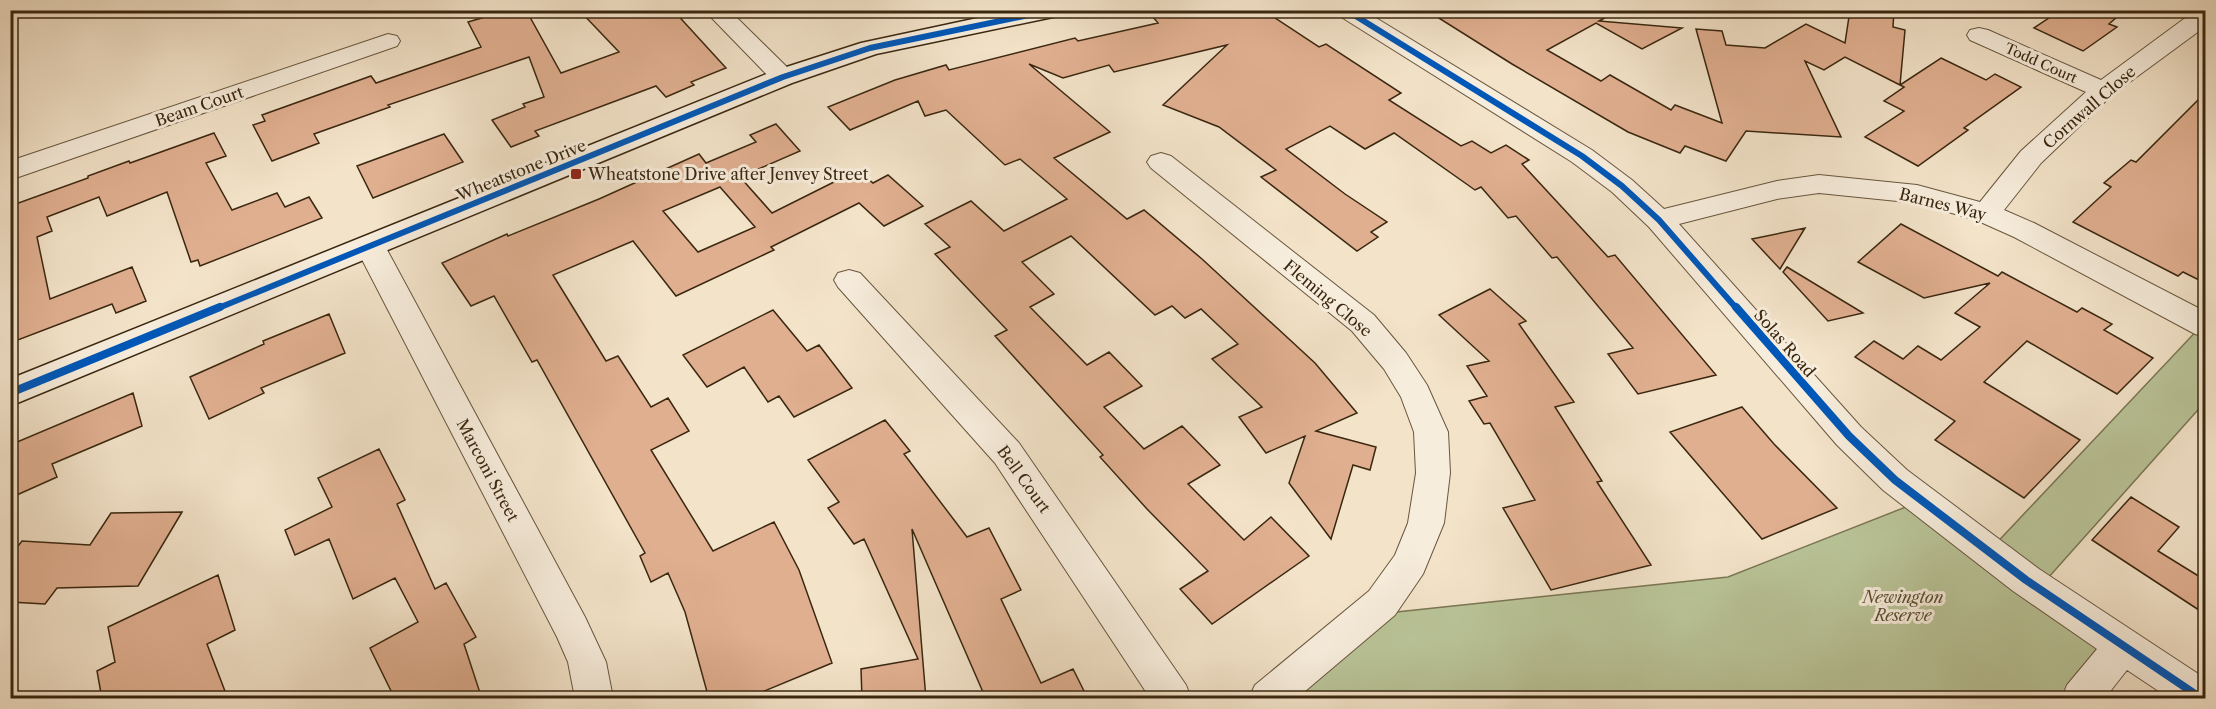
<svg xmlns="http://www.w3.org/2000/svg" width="2216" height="709" font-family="'Libre Caslon Text',serif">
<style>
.green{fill:#b9c498;stroke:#7a7654;stroke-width:1.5}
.building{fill:#e0af90;stroke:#3a2710;stroke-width:1.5;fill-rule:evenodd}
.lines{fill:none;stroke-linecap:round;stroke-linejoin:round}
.street-casing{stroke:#68563e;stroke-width:2}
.secondary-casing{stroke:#3a2710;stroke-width:3}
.street{fill:#f7eddc;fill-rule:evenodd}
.secondary{fill:#f7eddc;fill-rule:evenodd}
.cycleway-far1-casing{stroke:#f7eddc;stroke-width:9}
.cycleway-casing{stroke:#f7eddc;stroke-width:12}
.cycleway-far1{stroke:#0057b8;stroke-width:6}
.cycleway{stroke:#0057b8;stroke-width:8}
.poi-dot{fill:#8f2418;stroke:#f7eddc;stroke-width:2}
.labels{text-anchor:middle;stroke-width:6;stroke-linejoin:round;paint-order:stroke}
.far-street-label{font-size:14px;fill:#3a2710;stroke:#f7eddc}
.street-label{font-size:16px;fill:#3a2710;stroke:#f7eddc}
.poi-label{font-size:16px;fill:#3a2710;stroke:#f7eddc;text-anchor:start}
.park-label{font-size:16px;font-style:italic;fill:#5a4e32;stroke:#f7eddc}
</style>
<rect width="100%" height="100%" fill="#f3e3c9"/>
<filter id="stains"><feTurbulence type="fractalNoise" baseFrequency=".00333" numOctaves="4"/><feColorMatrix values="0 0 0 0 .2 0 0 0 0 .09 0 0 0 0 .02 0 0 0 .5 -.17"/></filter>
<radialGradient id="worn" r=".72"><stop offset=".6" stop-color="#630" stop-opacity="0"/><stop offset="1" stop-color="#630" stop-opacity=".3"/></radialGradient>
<path class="green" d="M2203 324 2205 326V402L2039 588 2123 646 2081 698H1269L1368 615 1728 577 1921 501 1988 552Z"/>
<path class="building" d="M509 10H526L561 73 619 52 579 10H673L726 68 691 82 694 85 666 97 656 86 535 131 539 136 511 147 492 120 525 107 523 104 544 97 529 57 388 105 390 107 314 134 319 143 272 161 253 125 265 121 262 115 371 76 376 83 481 47 468 22Z
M1180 10H1263L1319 47 1326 44 1401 93 1389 100 1461 146 1472 141 1491 153 1506 145 1529 160 1522 164 1608 257 1615 255 1716 375 1638 394 1608 354 1633 348 1557 257 1552 258 1516 216 1508 218 1481 187 1475 190 1394 133 1365 149 1330 126 1286 149 1345 194 1387 222 1371 232 1378 237 1357 251 1261 177 1276 170 1219 127 1163 105 1227 45 1114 72 1109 65 1063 78 1029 64 1110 132 1054 158 1127 219 1144 210 1202 259 1315 363 1357 413 1316 431 1376 447 1370 470 1353 465 1331 539 1289 483 1305 436 1266 453 1239 417 1262 407 1212 359 1238 344 1201 309 1185 318 1172 306 1155 315 1071 236 1022 262 1054 294 1030 307 1087 365 1109 352 1142 386 1104 407 1144 449 1182 426 1220 465 1188 484 1244 540 1271 517 1309 556 1212 624 1180 589 1208 571 1147 509 1100 457 1103 455 995 336 1007 330 935 254 950 247 925 224 971 201 1004 231 1067 199 1020 159 1005 165 946 110 925 116 918 101 850 130 828 107 895 80 946 65 949 70 1075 38 1078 41 1158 23 1153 17Z
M1426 10H1619L1599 21 1682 28 1642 49 1596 23 1547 50 1601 81 1610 75 1671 110 1675 105 1722 123 1696 29 1722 31 1726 45 1765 48 1806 24 1845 43 1850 10H1894L1893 27 1905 30 1900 85 1845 57 1824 70 1805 61 1841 137 1746 131 1726 161 1685 146 1680 153 1628 132 1512 64Z
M2061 10H2125L2109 24 2117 27 2083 51 2034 28Z
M1941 58 1986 80 1995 74 2021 87 1964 128 1968 130 1918 166 1865 137 1904 111 1884 101 1904 87 1900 85Z
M2205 93V283L2183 272 2178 276 2073 222 2111 187 2104 183 2131 160 2136 162Z
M776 124 800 151 740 177 772 213 858 170 873 183 888 175 923 206 884 226 859 203 771 247 774 250 676 296 633 241 553 275 606 361 618 356 651 407 668 398 689 431 651 450 713 551 774 522 799 570 832 663 745 699H709L685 612 668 573 651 582 640 556 645 553 537 360 532 362 494 296 471 306 442 263 507 234 508 236 599 199 699 154 706 163 756 142 750 135ZM720 187 755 227 698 252 663 211Z
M214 133 226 156 206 163 232 210 277 193 285 207 309 197 322 218 200 266 198 260 191 262 167 192 107 216 99 197 47 217 52 231 37 237 50 299 132 267 146 301 116 313 112 304 10 343V206L88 178V176L129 161 130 163Z
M444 134 463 162 373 198 357 166Z
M1901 224 1998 276 2002 272 2077 312 2082 308 2112 324 2104 330 2153 358 2117 394 2027 341 1984 382 2080 440 2024 498 1935 440 1955 421 1855 357 1874 341 1903 359 1918 346 1941 360 1980 327 1955 313 1990 283 1924 298 1858 262Z
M1805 228 1780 269 1752 239Z
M1787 267 1863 313 1828 321 1783 272Z
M1490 289 1526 321 1519 324 1574 402 1555 407 1602 481 1597 482 1651 565 1551 590 1503 508 1535 500 1490 423 1484 424 1469 401 1487 396 1467 366 1489 361 1439 315Z
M773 310 807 351 819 345 852 388 794 417 779 396 768 402 744 367 707 387 683 355Z
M329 314 345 353 261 388 264 393 209 419 190 377 264 344 263 341Z
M133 393 142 426 52 464 57 477 10 498V445Z
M1742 407 1774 444 1837 508 1762 539 1670 432Z
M885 420 910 451 904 454 967 537 989 528 1021 590 1001 599 1041 683 1073 669 1088 699H986L912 529 926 699H862L861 669 918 659 864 539 854 544 828 508 839 502 808 460Z
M379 449 405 500 397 504 435 589 446 583 476 637 464 644 482 699H395L370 648 418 622 395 578 353 599 329 539 295 555 285 530 332 507 318 478Z
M2131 497 2179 527 2158 551 2205 580V614L2092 540Z
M182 512 138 586 57 588 45 604 10 602V556L22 541 90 545 111 513Z
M218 575 235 630 207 644 228 699H102L97 671 115 662 108 627Z"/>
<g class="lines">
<g class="street-casing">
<path id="street" d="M704 10H729L792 72 796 77 792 82 783 85 774 82Z
M1335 10H1363L1592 150 1632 180 1664 209 1777 181 1819 175 1917 185 1980 202 2021 151 2086 92 1970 40 1967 35 1970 30 1979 28 1988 30 2101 80 2196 10H2206V26L2112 95 2041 163 2004 210 2034 223 2206 312V337L2195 334 2014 237 1976 220 1917 203 1819 193 1777 199 1679 224 1861 427 1907 470 2039 569 2206 679V698H2169L2127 670 2105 698H2062L2067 685 2097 649 2013 591 1883 490 1837 445 1649 227 1612 192 1572 162 1338 15Z
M388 34 397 36 400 41 397 46 10 180V161Z
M1161 153 1171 156 1374 315 1406 353 1427 385 1448 432 1450 473 1444 523 1423 574 1395 615 1297 698H1249L1255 685 1369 591 1395 555 1408 523 1416 473 1414 432 1401 397 1384 369 1352 331 1151 168 1147 162 1151 156Z
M370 236 380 239 385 246 585 617 606 662 613 698H575L568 662 557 637 355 246 360 239Z
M849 270 860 273 1019 443 1186 685 1191 698H1150L995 463 838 287 834 280 838 273Z"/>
</g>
<g class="secondary-casing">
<path id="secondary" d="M1015 10H1065L1062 15 1053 17 876 54 792 83 10 406V379L774 71 861 43Z"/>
</g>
<use href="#street" class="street"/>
<use href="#secondary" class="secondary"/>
<g class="cycleway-far1-casing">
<path id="cycleway-far1" d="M1346 10 1582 156 1622 186 1659 220 1737 309
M216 309 783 77 870 48 1053 10"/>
</g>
<g class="cycleway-casing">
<path id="cycleway" d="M1736 307 1849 436 1895 480 2026 580 2201 698
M10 393 220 307"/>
</g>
<use href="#cycleway-far1" class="cycleway-far1"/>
<use href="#cycleway" class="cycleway"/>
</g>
<rect class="poi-dot" x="570" y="168" width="12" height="12" rx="3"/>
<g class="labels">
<g class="far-street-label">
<text transform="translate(2041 63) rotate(24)" y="5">Todd Court</text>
</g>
<g class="street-label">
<text transform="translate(199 106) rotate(-19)" y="6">Beam Court</text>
<text transform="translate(2089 107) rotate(-41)" y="6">Cornwall Close</text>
<text transform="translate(521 170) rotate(-22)" y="6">Wheatstone Drive</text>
<text transform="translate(1943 204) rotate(14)" y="6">Barnes Way</text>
<text transform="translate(1328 298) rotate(40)" y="6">Fleming Close</text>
<text transform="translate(1785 343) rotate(49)" y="6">Solas Road</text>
<text transform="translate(488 470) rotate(62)" y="6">Marconi Street</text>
<text transform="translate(1024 479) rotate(54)" y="6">Bell Court</text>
</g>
<g class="poi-label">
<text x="588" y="180">Wheatstone Drive after Jenvey Street</text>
</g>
<g class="park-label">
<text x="1903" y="603">Newington<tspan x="1903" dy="18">Reserve</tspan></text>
</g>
</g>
<rect width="2216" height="709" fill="none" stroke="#f3e3c9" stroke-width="36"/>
<rect x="12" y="12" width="2192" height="685" fill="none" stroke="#3a2710" stroke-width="3"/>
<rect x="18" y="18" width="2180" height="673" fill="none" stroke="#3a2710" stroke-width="1.5"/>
<rect width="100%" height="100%" filter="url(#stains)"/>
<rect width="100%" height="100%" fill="url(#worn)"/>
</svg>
